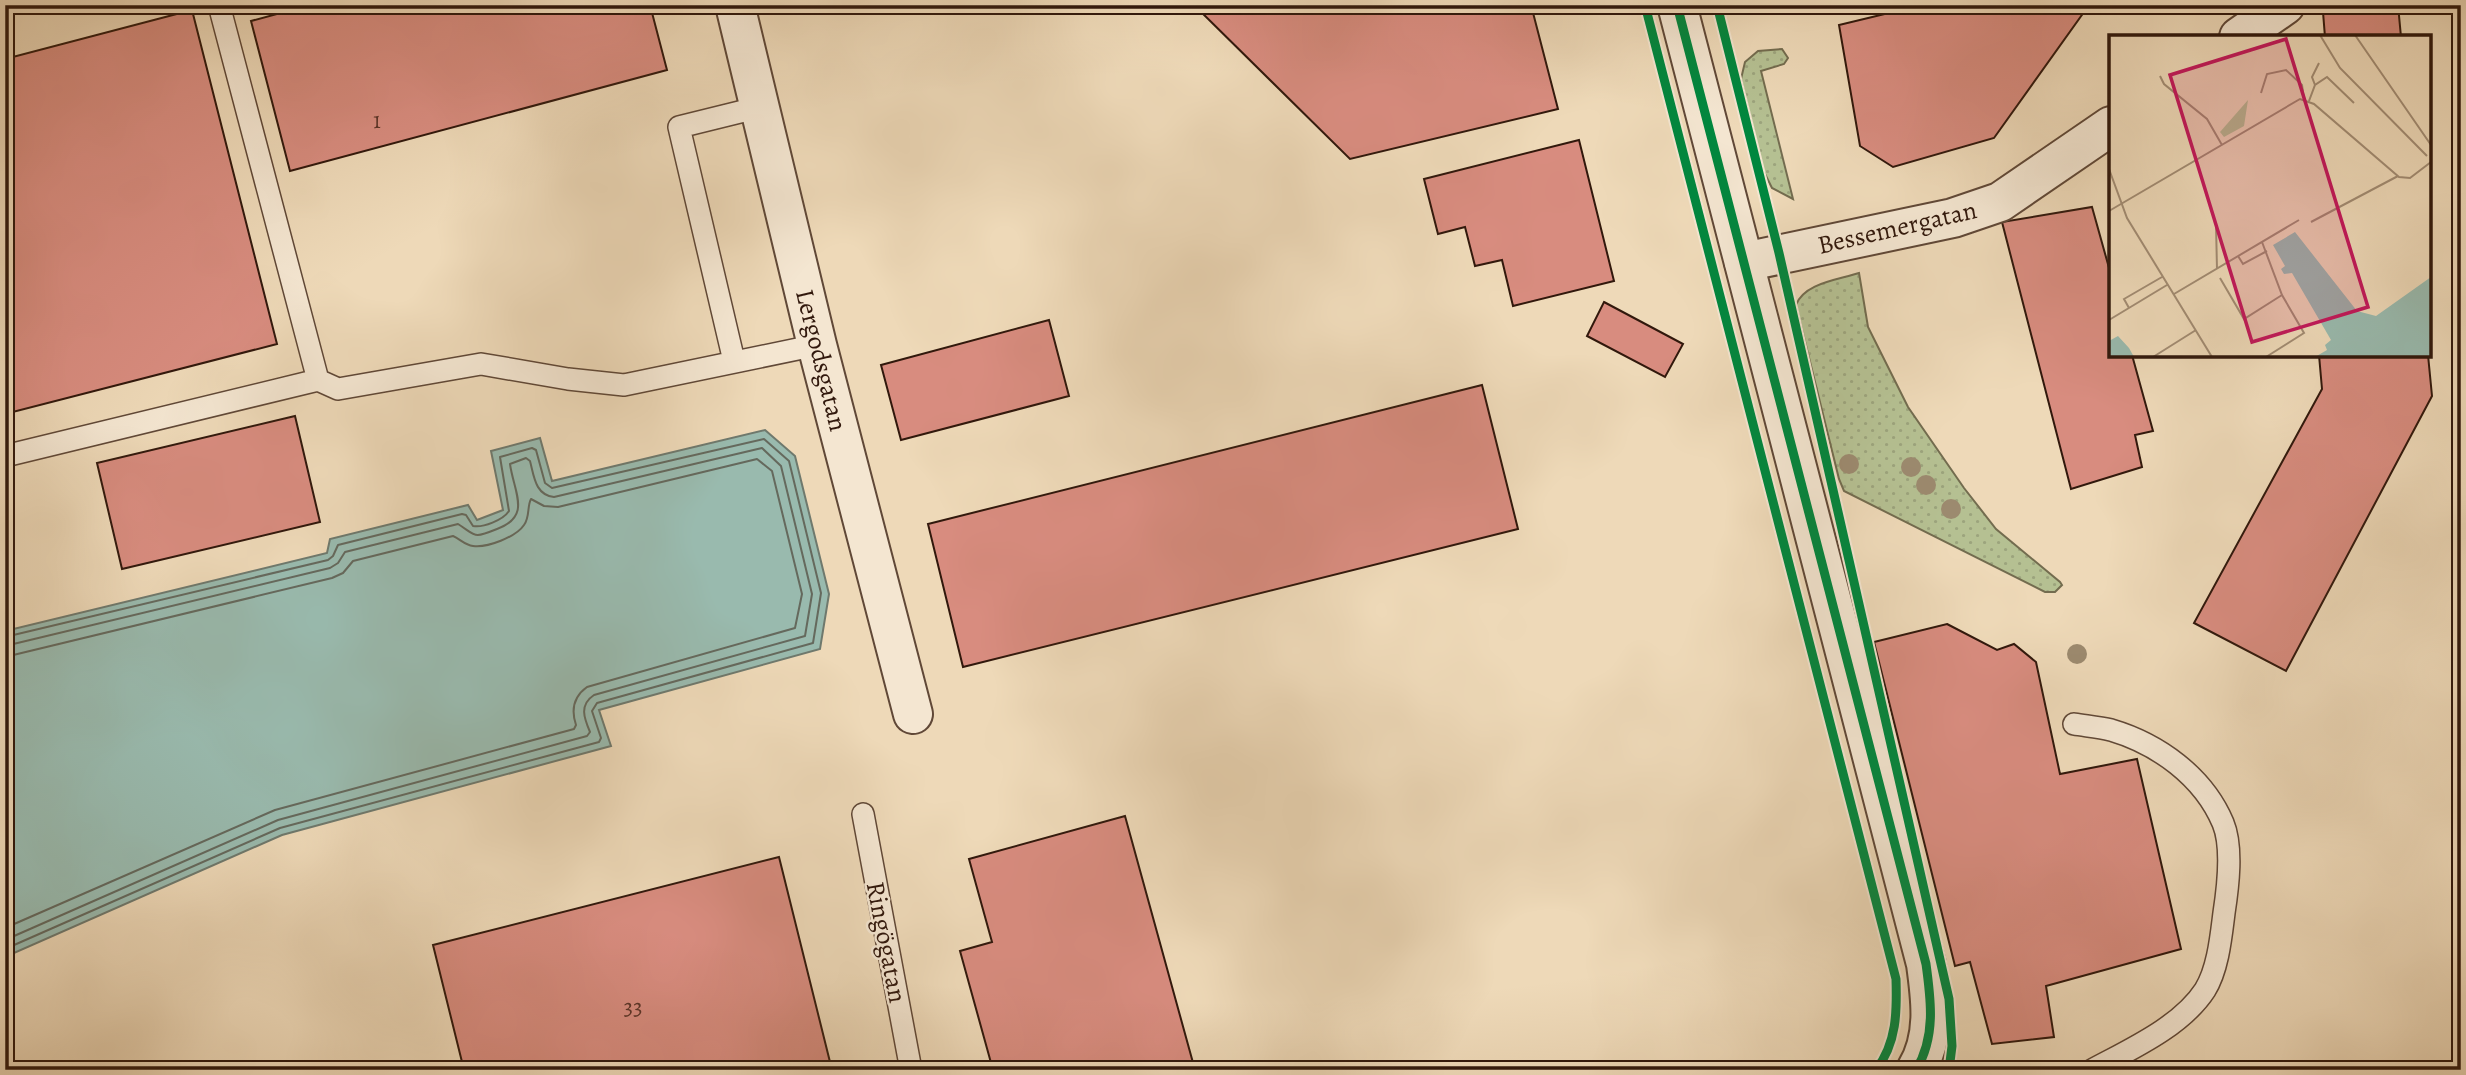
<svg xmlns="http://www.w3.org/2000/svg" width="2466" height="1075" font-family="Alegreya,serif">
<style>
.grass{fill:url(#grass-dots);stroke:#736c4f;stroke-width:2}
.water{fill:#99baae;stroke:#6f796d;stroke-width:2}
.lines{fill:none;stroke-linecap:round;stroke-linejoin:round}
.shore{stroke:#65695d;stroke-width:2}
.building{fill:#d88c7f;stroke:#31180c;stroke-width:2}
.service-casing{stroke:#604837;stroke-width:24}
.minor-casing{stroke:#604837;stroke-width:42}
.tertiary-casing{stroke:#604837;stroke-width:42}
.service{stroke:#f4e6d1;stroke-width:21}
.minor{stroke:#f4e6d1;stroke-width:38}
.tertiary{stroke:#f4e6d1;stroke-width:38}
.cycleway-casing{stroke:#f4e6d1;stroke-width:13}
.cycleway{stroke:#00873e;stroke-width:9}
.tree{fill:#9c8a6f}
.labels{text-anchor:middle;stroke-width:5;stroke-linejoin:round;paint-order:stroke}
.number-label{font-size:23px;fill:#5b3529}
.street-label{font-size:26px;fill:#31180c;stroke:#f4e6d1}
.inset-road{fill:none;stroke:#a28c73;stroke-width:2}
.view{fill:#c2185b;fill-opacity:0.15;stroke:#c2185b;stroke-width:3.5}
.inset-edge{fill:none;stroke:#31180c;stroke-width:3.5}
</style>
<defs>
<pattern id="grass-dots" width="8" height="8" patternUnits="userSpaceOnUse" patternTransform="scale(1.75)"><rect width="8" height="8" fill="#b5c092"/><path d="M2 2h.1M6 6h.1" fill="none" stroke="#9ca47d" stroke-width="1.8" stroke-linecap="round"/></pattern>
</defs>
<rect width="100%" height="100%" fill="#eed9b8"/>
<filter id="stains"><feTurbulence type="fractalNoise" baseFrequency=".00286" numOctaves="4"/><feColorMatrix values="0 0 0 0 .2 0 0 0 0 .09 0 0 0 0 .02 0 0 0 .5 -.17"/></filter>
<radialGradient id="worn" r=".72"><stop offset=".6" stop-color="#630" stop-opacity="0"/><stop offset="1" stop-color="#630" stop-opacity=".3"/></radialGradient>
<path class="grass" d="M1782 49 1788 58 1784 64 1761 71 1793 199 1772 188 1763 170 1741 79 1745 62 1758 51Z
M1859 273 1868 327 1908 407 1964 488 1996 529 2060 582 2062 585 2055 592H2045L1844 491 1839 479 1796 305C1804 283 1838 280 1859 273Z"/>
<path class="water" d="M765 430 795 456 829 594 820 649 599 710 611 746 282 835 5 957V631L327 553 330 539 468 505 477 520 503 510 491 451 540 438 552 481Z"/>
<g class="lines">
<path class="shore" d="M5 637 328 560 333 556 338 545 462 514 466 515 473 526C483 528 503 520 509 511L500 457 532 448 536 450 545 483 552 488 764 439 789 461 821 593 813 643 597 703 592 711 601 738 599 742 280 828 5 949
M5 646 330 568 338 563 345 552 458 524C477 536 472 539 497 529 532 516 514 493 510 464L526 458 530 461C534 476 535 495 554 497L762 448 781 466 812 594 805 636 594 695C579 705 584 718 590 732L587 736 278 820 5 940
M5 657 332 578 343 573 353 561 453 536C460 539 465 545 473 546 487 548 516 537 524 525 530 517 527 506 531 499L544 506 558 507 757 459 772 471 802 594 795 628 587 687C573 697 571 710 576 725L574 729 275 810 5 928"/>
</g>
<path class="building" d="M310 5H650L667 70 290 171 251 21Z
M1194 5H1531L1558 109 1350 159Z
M1922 5H2089L1994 138 1893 167 1860 146 1839 25Z
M2332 5H2398L2401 37H2325L2323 12Z
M192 10 277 344 5 414V59Z
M1579 140 1614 281 1513 306 1502 260 1475 266 1465 227 1438 234 1424 179Z
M2092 207 2111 275V355H2132L2153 431 2135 435 2142 467 2071 489 2002 222Z
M1604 302 1683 344 1665 377 1587 336Z
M1049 320 1069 396 901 440 881 365Z
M2319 355H2428L2432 396 2286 671 2194 623 2322 389Z
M1482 385 1518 529 963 667 928 524Z
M295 416 320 522 122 569 97 463Z
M1947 624 1997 650 2014 644 2036 662 2060 774 2137 759 2181 949 2046 986 2054 1037 1992 1044 1970 962 1955 966 1874 642Z
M1125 816 1195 1070H993L960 951 992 942 969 859Z
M779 857 832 1070H464L433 945Z"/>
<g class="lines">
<g class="service-casing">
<path id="service" d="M219 5 318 380
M734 361 679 127 760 107
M5 456 318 380 338 389 481 364 568 379 624 385 817 345
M2074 724C2086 726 2099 727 2111 730 2158 744 2203 776 2223 823 2233 847 2228 887 2224 913 2221 937 2218 969 2205 990 2181 1027 2129 1050 2092 1070
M863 814 911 1070"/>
</g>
<g class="minor-casing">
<path id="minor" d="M735 5 817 345 913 714
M2239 37 2285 5
M1744 262 1953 218 2000 202 2111 126"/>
</g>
<g class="tertiary-casing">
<path id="tertiary" d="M1677 5 1926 964C1931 1000 1936 1037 1916 1070"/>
</g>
<use href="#service" class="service"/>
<use href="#minor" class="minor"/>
<use href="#tertiary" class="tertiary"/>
<g class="cycleway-casing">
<path id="cycleway" d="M1645 5 1896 979C1897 1011 1897 1043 1876 1070
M1677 5 1926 964C1931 1000 1936 1037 1916 1070
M1717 5 1779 253 1949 999 1952 1046 1949 1070"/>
</g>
<use href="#cycleway" class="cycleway"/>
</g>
<g class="tree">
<circle cx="1849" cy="464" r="10"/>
<circle cx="1911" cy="467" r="10"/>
<circle cx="1926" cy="485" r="10"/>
<circle cx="1951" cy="509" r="10"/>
<circle cx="2077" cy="654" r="10"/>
</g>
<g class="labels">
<g class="number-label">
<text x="377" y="128">1</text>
<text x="633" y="1015">33</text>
</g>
<g class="street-label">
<text transform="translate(1897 227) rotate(-13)" y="9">Bessemergatan</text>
<text transform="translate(822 360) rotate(76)" y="9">Lergodsgatan</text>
<text transform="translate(887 942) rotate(79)" y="9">Ringögatan</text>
</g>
</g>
<g transform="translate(2109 35)">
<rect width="322" height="322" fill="#eed9b8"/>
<path d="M139 65 135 91 115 102 111 97Z" fill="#b5c092"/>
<path d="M186 197 248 276 267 281 322 242V322H206L218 315 216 310 222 305 183 238 175 239 172 234 176 231 164 210ZM9 301 20 313 25 322H0V306Z" fill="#99baae"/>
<path class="inset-road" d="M211 0 231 33 318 121M246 0 322 110M51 41 55 49 98 84 113 110M206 50 203 42 210 28M152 58 158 39 177 35 193 50 195 64M200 66 206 50 218 42 245 68M0 134 18 183 103 322M0 176 191 64 205 69 290 142 301 143 322 127M202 187 289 141M107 190 108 234M153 207 173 260 195 298 157 322M129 221 134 229 158 216M111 243 135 284 173 260M65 259 190 185M20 273 15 264 53 242M0 285 58 250M44 322 87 295"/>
<path class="view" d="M177 4 259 272 143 307 61 40Z"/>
<rect width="322" height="322" class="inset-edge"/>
</g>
<rect width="2466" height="1075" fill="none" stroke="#eed9b8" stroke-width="28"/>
<rect x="7" y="7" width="2452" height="1061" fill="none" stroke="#31180c" stroke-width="3.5"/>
<rect x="14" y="14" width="2438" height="1047" fill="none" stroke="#31180c" stroke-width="2"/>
<rect width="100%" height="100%" filter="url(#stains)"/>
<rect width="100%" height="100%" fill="url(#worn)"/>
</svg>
